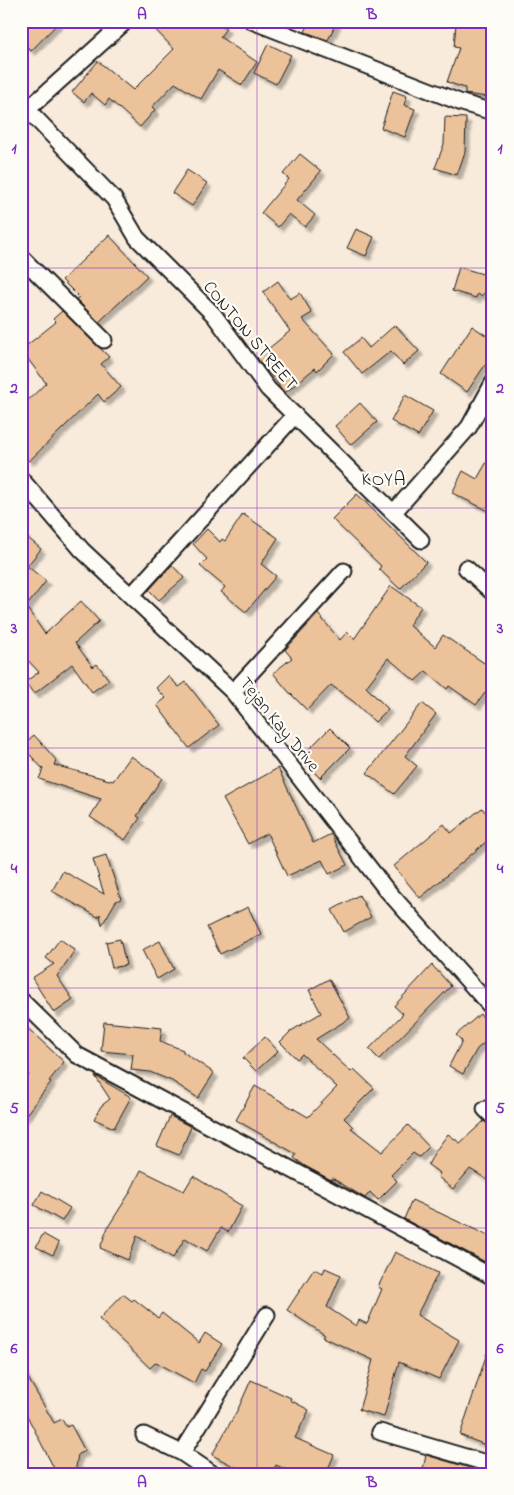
<svg xmlns="http://www.w3.org/2000/svg" width="514" height="1495" font-family="'Indie Flower',sans-serif">
<style>
.building{fill:#ecc29b;stroke:#1c1c1c;filter:url(#shadow)}
.lines{fill:none;stroke-linecap:round;stroke-linejoin:round}
.minor-casing{stroke:#1c1c1c;stroke-width:19}
.minor{stroke:#fdfcf7;stroke-width:15}
.grid{fill:none;stroke:#7b2cbf;stroke-width:1;stroke-opacity:0.55}
.labels{text-anchor:middle;stroke-width:4.5;stroke-linejoin:round;paint-order:stroke}
.street-label{font-size:18px;fill:#1c1c1c;stroke:#fdfcf7}
.neighbourhood-label{font-size:19px;letter-spacing:1px;fill:#1c1c1c;stroke:#fdfcf7}
.neatline{fill:none;stroke:#7b2cbf;stroke-width:2}
.grid-label{font-size:16px;text-anchor:middle;font-weight:bold;fill:#7b2cbf}
</style>
<defs>
<filter id="shadow"><feDropShadow dx="4.5" dy="4.5" stdDeviation="1" flood-color="#0004"/></filter>
</defs>
<rect width="100%" height="100%" fill="#f8ebdb"/>
<filter id="ink" filterUnits="userSpaceOnUse"><feTurbulence type="fractalNoise" baseFrequency=".02" numOctaves="2"/><feDisplacementMap in="SourceGraphic" scale="10" xChannelSelector="R" yChannelSelector="G"/><feConvolveMatrix kernelMatrix="1 2 1 2 8 2 1 2 1" color-interpolation-filters="sRGB"/></filter>
<g filter="url(#ink)">
<path class="building" d="M21 21H60L31 51 21 42Z
M147 21H215L226 28 220 37 257 62 242 85 218 70 201 99 175 83 152 107 155 110 140 127 109 99 105 105 91 93 84 102 72 92 98 61 133 90 174 49Z
M310 21H337L328 40 305 32Z
M456 23 493 26V69L490 68 488 97 465 94V88L447 82 459 48 454 47Z
M268 44 291 55 276 84 254 73Z
M393 91 407 96 404 105 415 109 405 137 381 128Z
M445 117 466 118 465 152 457 175 435 168 444 144Z
M300 154 321 171 297 200 315 215 305 227 289 214 278 227 261 213 289 179 283 174Z
M187 170 207 183 192 206 172 193Z
M356 229 374 237 366 256 347 248Z
M109 235 147 276 99 322 76 299 79 297 62 280Z
M459 267 493 277V285L481 296 477 294 476 298 452 291Z
M278 281 290 299 300 293 312 313 302 319 334 354 317 371 315 368 285 393 257 358 290 331 263 292Z
M62 311 109 357 101 364 121 387 104 402 98 394 29 461 21 452V407L46 383 21 350 56 322 53 319Z
M395 325 419 351 403 365 391 351 362 374 344 352 361 338 369 348Z
M472 326 493 340V370L485 365 467 392 441 374Z
M405 395 433 411 418 436 391 421Z
M360 403 377 422 351 445 335 426Z
M493 451V513L452 493 463 471 477 479Z
M357 494 426 562 400 589 379 569 381 566 332 519Z
M243 514 278 538 261 564 276 576 246 612 221 592 225 587 200 566 207 559 193 544 207 529 220 542 222 539 225 541Z
M21 532 41 549 27 566 46 581 26 607 45 634 81 601 99 621 75 643 93 667 97 664 109 680 92 692 72 664 34 694 25 682 39 672 21 653Z
M172 565 184 578 159 600 149 590Z
M391 586 421 607 409 625 435 647 443 635 493 669V699L485 693 476 705 449 686 447 689 426 671 415 681 388 658 366 687 388 709 375 722 354 702 331 685 307 710 288 691 273 673 292 658 285 650 318 614 340 640 347 632 354 639Z
M168 676 179 687 186 682 219 725 189 748 157 705 166 698 156 688Z
M422 703 436 714 405 756 417 766 394 794 367 773Z
M330 728 350 748 320 778 300 758Z
M34 735 56 760 54 765 113 781 131 756 162 778 137 816 140 818 125 840 90 817 101 799 39 779 43 769 22 746Z
M278 768 313 843 331 834 347 865 329 874 322 860 287 876 267 833 248 844 223 799Z
M482 808 493 821V836L420 898 394 866 444 824 451 833Z
M106 855 121 899 116 901 102 925 100 914 98 917 52 891 63 871 104 894 93 859Z
M359 895 371 917 344 932 332 910Z
M248 907 261 934 220 954 207 927Z
M60 939 75 950 57 976 73 1000 54 1013 32 978 54 964 46 958Z
M120 939 126 965 112 968 106 942Z
M160 941 174 969 157 979 142 950Z
M432 965 451 986 379 1059 369 1049 403 1014 394 1006Z
M329 979 350 1018 316 1039 351 1072 354 1069 374 1088 344 1118 353 1127 351 1128 382 1152 408 1125 429 1147 419 1157 413 1153 391 1175 397 1181 378 1200 370 1192 365 1198 332 1178 331 1180 305 1166 294 1158 296 1154 236 1120 255 1086 308 1117 337 1087 302 1054 297 1059 280 1042 291 1031 321 1013 309 990Z
M480 1014 493 1029V1035L477 1049 463 1074 449 1066 462 1041 456 1035Z
M21 1022 64 1062 49 1081 51 1082 21 1121V1086L29 1075 21 1068Z
M104 1022 162 1028 160 1041 183 1050V1052L214 1073 198 1098 172 1081 150 1072 131 1070 133 1054 101 1051Z
M265 1037 278 1051 256 1071 243 1058Z
M95 1076 131 1097 114 1128 94 1119 101 1106 110 1099Z
M170 1116 191 1127 179 1155 157 1146Z
M484 1121 493 1127V1183L470 1169 453 1189 438 1177 440 1173 428 1165 434 1153 448 1134 460 1143Z
M141 1170 184 1191 193 1176 242 1206 228 1232 221 1228 207 1251 185 1238 173 1258 137 1236 128 1260 100 1248 108 1227 129 1194Z
M42 1191 70 1208 62 1221 34 1205Z
M412 1200 493 1238V1266L404 1219Z
M43 1234 59 1243 53 1255 36 1247Z
M395 1252 438 1273 417 1315 459 1340 439 1379 399 1362 384 1417 359 1410 373 1360 323 1337 325 1335 287 1310 314 1269 323 1273 325 1268 341 1275 327 1307 356 1326 359 1320 367 1324 382 1289 378 1287Z
M123 1294 132 1301 134 1299 158 1318 162 1313 199 1343 205 1333 222 1344 205 1371 201 1369 194 1383 156 1362 150 1368 99 1319Z
M490 1344H493V1448L460 1435Z
M21 1366 54 1423 62 1419 66 1427 71 1425 85 1451 78 1454 75 1474H57L21 1404Z
M251 1380 291 1398 290 1400 309 1410 295 1438 334 1455 326 1474H296L276 1465 271 1474H249L212 1455 238 1409Z
M426 1455 484 1472V1474H422Z"/>
<g class="lines">
<g class="minor-casing">
<path id="minor" d="M252 21 462 103 493 112
M21 103 114 199 137 238 214 315 268 389 421 540
M27 110 126 21
M21 257 104 340
M21 479 82 550 233 692 385 888 493 1009
M394 512 469 427 493 383
M466 568 493 593
M131 596 295 415
M233 692 344 571
M21 1000 77 1055 493 1277
M485 1109 493 1117
M380 1432 493 1465
M144 1435 182 1453 213 1474
M182 1453 267 1315"/>
</g>
<use href="#minor" class="minor"/>
</g>
</g>
<path class="grid" d="M257 21V1474M21 268H493M21 508H493M21 748H493M21 988H493M21 1228H493"/>
<g class="labels">
<g class="street-label">
<text transform="translate(251 335) rotate(50)" y="6">CONTON STREET</text>
<text transform="translate(280 724) rotate(51)" y="6">Tejan Kay Drive</text>
</g>
<g class="neighbourhood-label">
<text x="384" y="485">KOYA</text>
</g>
</g>
<rect width="514" height="1495" fill="none" stroke="#fdfcf7" stroke-width="55"/>
<rect x="28" y="28" width="458" height="1440" class="neatline"/>
<g class="grid-label">
<text x="142" y="19">A</text>
<text x="372" y="19">B</text>
<text x="14" y="153">1</text>
<text x="500" y="153">1</text>
<text x="14" y="393">2</text>
<text x="500" y="393">2</text>
<text x="14" y="633">3</text>
<text x="500" y="633">3</text>
<text x="14" y="873">4</text>
<text x="500" y="873">4</text>
<text x="14" y="1113">5</text>
<text x="500" y="1113">5</text>
<text x="14" y="1353">6</text>
<text x="500" y="1353">6</text>
<text x="142" y="1487">A</text>
<text x="372" y="1487">B</text>
</g>
</svg>
